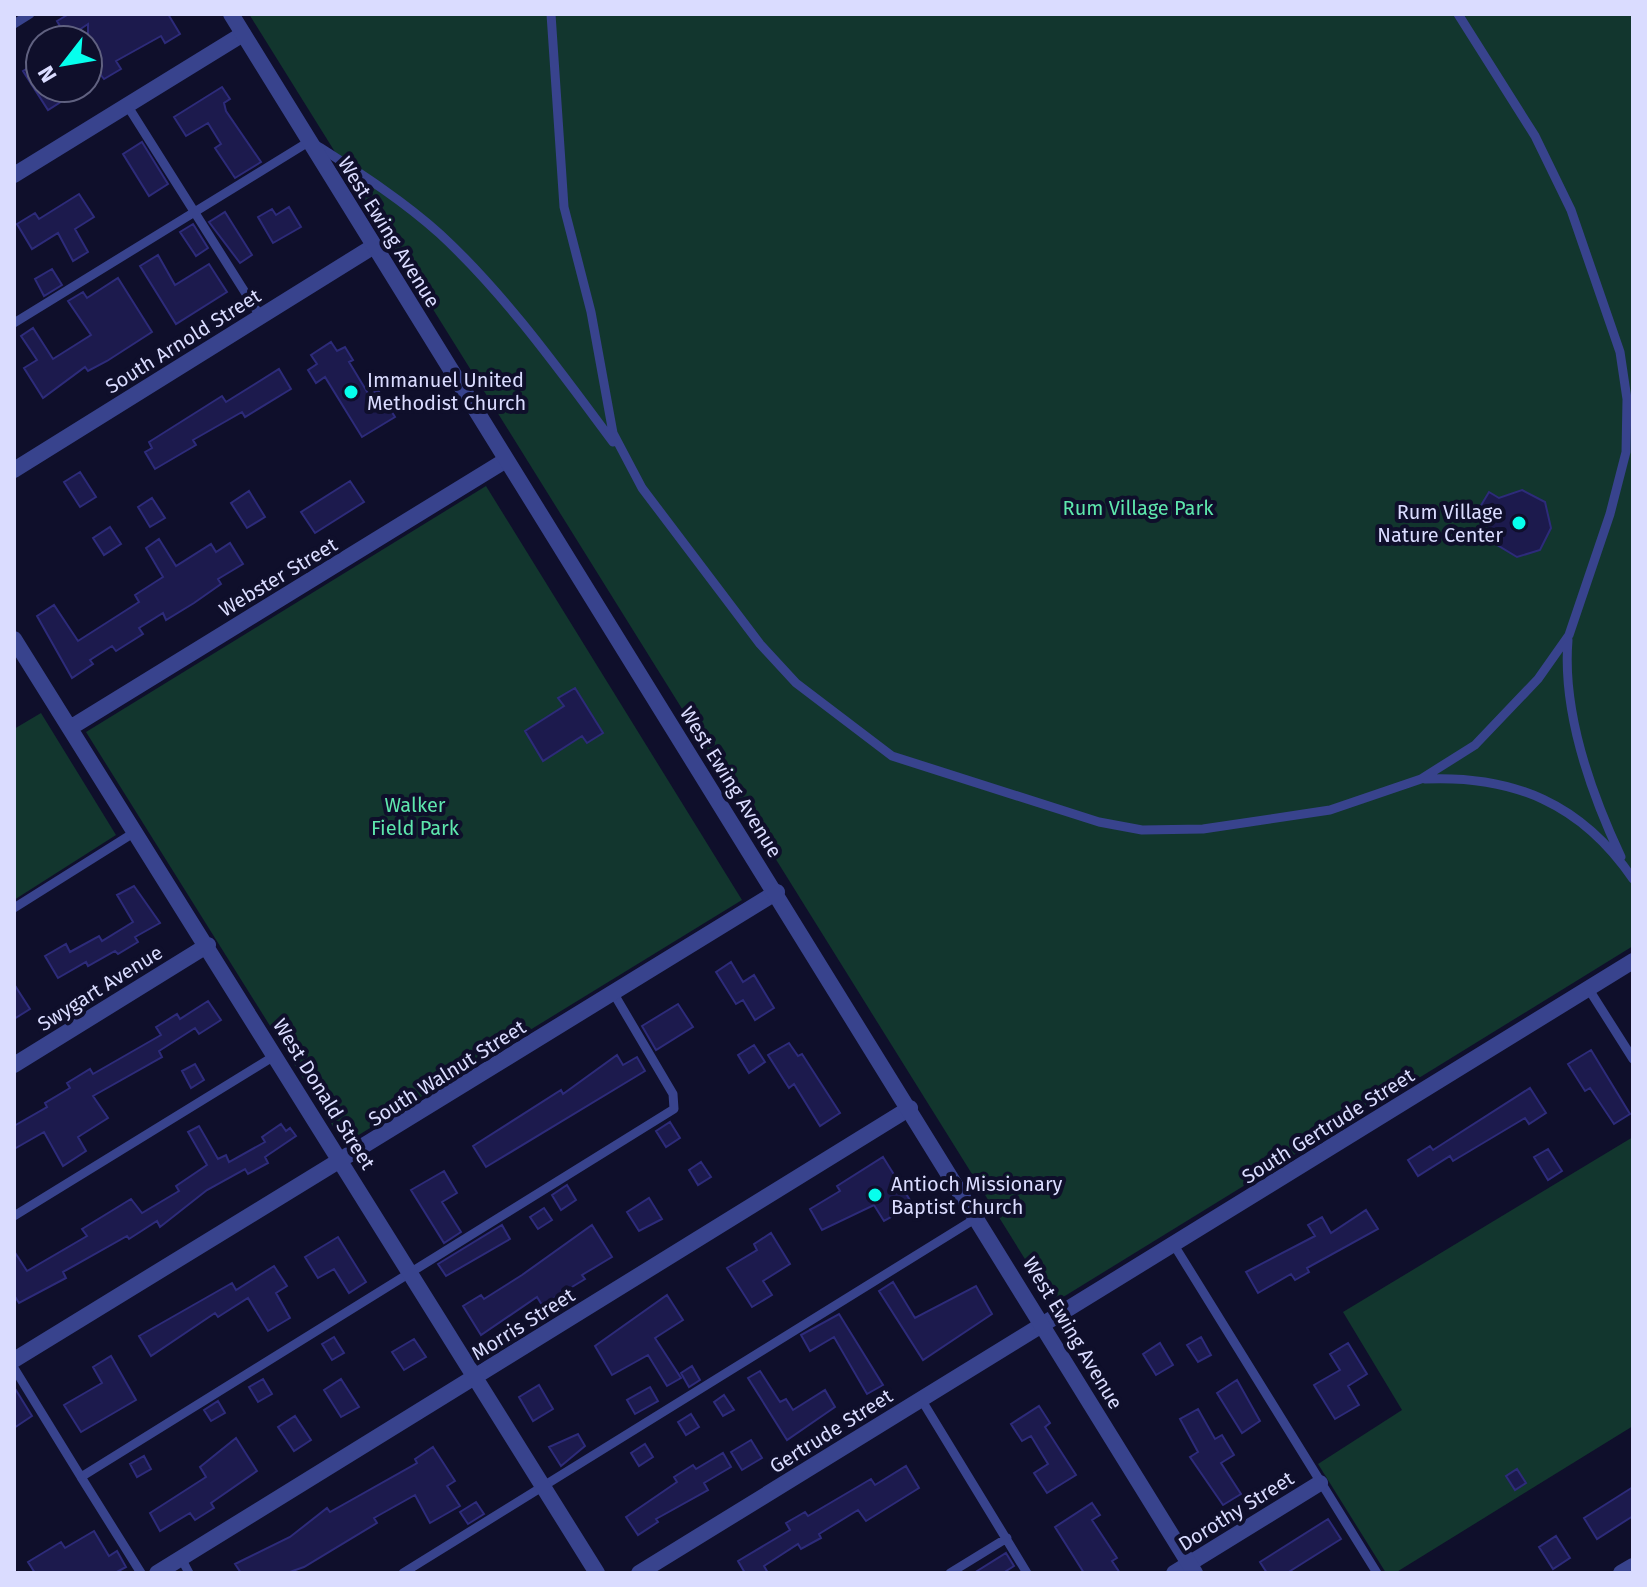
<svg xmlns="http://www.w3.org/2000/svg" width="1647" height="1587" font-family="'Fira Sans',sans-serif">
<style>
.green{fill:#12362e}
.building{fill:#1c1a4d;stroke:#2d2b7a;stroke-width:2}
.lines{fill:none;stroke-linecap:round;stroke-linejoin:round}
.service{stroke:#38438d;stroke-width:9}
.minor{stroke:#38438d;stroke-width:16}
.tertiary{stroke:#38438d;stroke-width:16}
.poi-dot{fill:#06ffed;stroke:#0f0f2b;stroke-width:3}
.labels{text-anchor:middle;stroke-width:8;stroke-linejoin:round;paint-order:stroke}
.street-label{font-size:20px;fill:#dadcff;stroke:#0f0f2b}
.poi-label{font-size:20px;fill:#dadcff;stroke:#0f0f2b;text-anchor:start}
.park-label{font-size:20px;fill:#5ee7ad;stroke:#0f0f2b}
</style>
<rect width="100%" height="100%" fill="#0f0f2b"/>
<path class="green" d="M249 14H1633V946L1060 1299 1048 1296Z
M486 486 742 900 344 1144 86 732Z
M41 713 116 835 14 900V729Z
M1633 1137V1426L1395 1573H1386L1318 1464 1402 1410 1343 1312Z"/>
<path class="building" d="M69 14H168L180 34 165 43 161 36 116 61 121 69 104 79 100 74 88 81V24L67 38 57 21Z
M40 61V88H60L67 98 48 110 23 71Z
M222 87 230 99 224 103 226 111 261 162 235 178 215 148 221 144 208 123 186 136 174 117Z
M142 142 168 184 149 196 123 154Z
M79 194 94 217 75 229 88 252 73 261 58 233 32 249 17 224 35 213 39 219Z
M289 207 301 227 273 243 258 217 272 209 276 215Z
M225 212 252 255 240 263 209 222Z
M193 224 208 248 196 256 180 232Z
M158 255 175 285 209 264 227 292 176 324 140 266Z
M52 269 62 285 44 296 35 279Z
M118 278 152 332 107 361 88 371 85 367 43 398 24 368 37 360 21 336 33 328 53 359 91 335 68 301 83 292 87 298Z
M331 342 337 351 345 347 353 360 349 362 369 395 378 390 395 417 362 437 325 377 316 383 308 370 317 364 311 355Z
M279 369 291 389 245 417 242 412 193 440 196 445 155 469 145 452 152 448 149 442 222 396 226 402Z
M80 472 96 497 80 507 64 482Z
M350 481 364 502 315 533 301 512Z
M1522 490 1545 502 1551 528 1540 550 1517 557 1494 543 1487 519 1477 512 1489 492 1499 498Z
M249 491 265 517 247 528 231 503Z
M152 498 165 518 150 527 138 507Z
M110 527 121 544 104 555 93 538Z
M159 539 176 566 211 544 216 552 230 543 243 564 218 579 221 584 194 603 166 620 163 613 139 628 143 634 116 651 112 646 90 660 93 664 72 678 37 616 54 605 78 641 139 602 135 595 163 577 146 548Z
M575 688 603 733 587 743 582 736 543 761 525 731 564 706 558 698Z
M134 886 160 923 135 937 138 942 118 954 115 951 88 966 86 962 58 978 45 956 66 944 70 952 99 936 102 941 133 922 117 895Z
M731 962 743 982 754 975 774 1008 755 1020 743 1000 736 1004 716 972Z
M14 984 30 1009 14 1019Z
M208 1001 221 1020 199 1034 195 1028 159 1051 162 1057 93 1096 108 1118 78 1137 86 1151 63 1166 44 1132 14 1149V1126L47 1107 45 1103 70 1088 67 1083 90 1069 93 1074 161 1035 156 1027 177 1014 180 1019Z
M678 1004 693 1027 656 1050 642 1026Z
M789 1043 798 1056 802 1054 840 1113 820 1126 794 1084 789 1088 768 1055Z
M754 1045 765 1062 749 1073 738 1055Z
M1591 1050 1630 1114 1614 1124 1590 1088 1585 1091 1568 1064Z
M617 1055 623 1065 637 1057 645 1071 486 1167 473 1146 561 1090 563 1094Z
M195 1064 204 1080 191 1088 182 1071Z
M1530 1088 1546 1113 1529 1124 1525 1118 1453 1161 1450 1156 1418 1176 1408 1160 1430 1146 1433 1150Z
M670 1122 680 1138 666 1147 656 1131Z
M281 1124 286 1131 290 1128 296 1136 265 1157 268 1163 248 1174 245 1169 207 1190 160 1227 157 1221 129 1239 127 1236 63 1272 66 1278 19 1303 14 1295V1251L27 1271 87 1236 82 1229 131 1199 142 1213 179 1191 176 1186 207 1165 188 1132 199 1126 218 1159 226 1155 229 1162 265 1142 262 1137Z
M1548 1149 1562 1171 1548 1180 1534 1157Z
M883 1157 913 1205 884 1221 874 1205 822 1230 810 1209 840 1191 837 1186Z
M701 1162 711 1177 698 1185 689 1170Z
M444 1171 457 1193 442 1202 461 1232 444 1243 411 1190Z
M567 1185 576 1200 561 1210 552 1195Z
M649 1198 662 1219 639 1231 627 1212Z
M544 1208 552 1220 538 1229 530 1217Z
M1366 1210 1378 1229 1307 1268 1309 1272 1295 1280 1291 1274 1258 1293 1246 1272 1315 1236 1308 1225 1322 1217 1331 1233Z
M502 1225 510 1239 446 1276 438 1264Z
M592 1225 612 1257 582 1275 585 1279 567 1290 542 1305 537 1297 481 1335 463 1306 481 1295 484 1299 522 1275Z
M771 1233 790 1264 763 1281 772 1295 752 1307 727 1268 757 1250 754 1244Z
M338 1237 366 1282 349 1293 334 1269 318 1278 305 1257Z
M274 1266 287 1286 276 1293 290 1318 268 1331 248 1298 218 1317 215 1313 151 1356 139 1336 232 1283 236 1290Z
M893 1282 915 1318 976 1286 992 1314 923 1360 879 1291Z
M667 1295 683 1320 655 1338 681 1378 667 1386 648 1355 612 1375 595 1346Z
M839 1314 883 1385 867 1394 834 1337 810 1351 801 1335Z
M334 1337 344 1353 332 1360 322 1344Z
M1201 1337 1211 1355 1198 1362 1187 1345Z
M414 1339 426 1357 404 1370 392 1352Z
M1160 1343 1173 1365 1156 1375 1143 1354Z
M1348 1343 1367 1374 1348 1386 1359 1405 1335 1419 1314 1385 1340 1370 1330 1354Z
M111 1356 136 1400 81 1432 64 1405 102 1383 93 1367Z
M692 1366 700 1380 689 1387 681 1373Z
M760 1371 780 1402 786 1399 793 1410 825 1390 835 1407 787 1440 748 1378Z
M263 1379 272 1394 258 1402 249 1387Z
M341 1379 359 1407 341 1417 324 1390Z
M1237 1380 1260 1421 1242 1433 1217 1393Z
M539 1385 553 1409 533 1421 519 1397Z
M14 1387 32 1416 14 1428Z
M650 1387 658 1401 635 1414 627 1400Z
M724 1395 734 1410 723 1416 714 1402Z
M218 1401 225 1413 211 1421 204 1410Z
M1039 1406 1050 1423 1045 1427 1076 1475 1047 1493 1034 1473 1048 1464 1031 1436 1022 1441 1011 1424Z
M1198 1409 1215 1439 1222 1435 1234 1455 1221 1463 1241 1494 1223 1505 1190 1457 1198 1452 1180 1419Z
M691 1414 699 1427 686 1435 678 1422Z
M295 1416 311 1440 294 1451 278 1427Z
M578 1434 585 1446 561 1466 549 1447Z
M236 1438 257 1471 211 1503 214 1508 195 1520 190 1513 160 1531 150 1513 206 1477 200 1467Z
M751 1440 762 1458 742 1470 731 1452Z
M645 1444 653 1457 639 1466 631 1453Z
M433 1447 455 1481 447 1486 460 1506 430 1523 415 1495 374 1518 377 1523 304 1567 287 1573H241L235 1564 290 1537 327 1508 330 1512 417 1463 415 1459Z
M723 1453 731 1467 704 1483 708 1490 656 1519 658 1522 638 1535 626 1517 677 1482 674 1477 693 1465 696 1469Z
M144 1456 151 1469 137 1477 130 1464Z
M906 1466 919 1488 866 1521 858 1510 819 1534 821 1538 801 1549 798 1544 764 1566 768 1573H745L738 1561 790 1530 786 1523 805 1512 808 1516 871 1479 875 1485Z
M1517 1469 1526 1483 1515 1490 1506 1476Z
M1633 1487V1516L1597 1539 1584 1518Z
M476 1502 484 1514 468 1524 460 1512Z
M1092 1503 1100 1515 1092 1520 1117 1558 1112 1561 1120 1573H1084L1055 1527Z
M1328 1519 1341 1539 1287 1573H1267L1260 1562Z
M94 1531 109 1556 117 1551 126 1567 115 1573H35L28 1562 61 1542 65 1548Z
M1556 1536 1570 1558 1553 1569 1539 1547Z
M1006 1553 1014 1566 1003 1573H974Z"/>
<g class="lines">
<path class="service" d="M551 14 564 207 591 312 613 433 642 488 760 644 796 683 892 756 1099 822 1142 830 1203 829 1330 810 1421 779 1475 745 1538 679 1569 635 1610 514 1626 452 1627 399 1620 352 1571 210 1535 136 1458 14
M14 24 30 14
M127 105 260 316
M14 323 310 141C355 170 400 198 440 234 505 294 560 371 613 442
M1568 640C1562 712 1591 793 1621 857
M1425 779C1514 775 1582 804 1633 879
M14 908 135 832
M1588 988 1633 1059
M14 1216 276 1055
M1174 1245 1377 1573
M14 1368 81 1477
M921 1399 1027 1573
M181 1558 189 1573
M141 1573 81 1477 674 1109 673 1094 614 994
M403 1573 978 1217
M950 1573 1007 1538"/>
<path class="minor" d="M14 175 243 34
M14 470 374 246
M14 639 597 1573
M70 728 506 460
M14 1065 208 945
M14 1360 777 892
M157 1573 910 1108
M639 1573 1633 961
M1174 1573 1320 1483
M1621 1573 1633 1566"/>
<path class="tertiary" d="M231 14 1195 1573"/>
</g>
<g class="poi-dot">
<circle cx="351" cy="392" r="8"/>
<circle cx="1519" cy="523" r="8"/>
<circle cx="875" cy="1195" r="8"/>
</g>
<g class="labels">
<g class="street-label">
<text transform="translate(389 232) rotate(58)" y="7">West Ewing Avenue</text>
<text transform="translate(183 341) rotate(-32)" y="7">South Arnold Street</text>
<text transform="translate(278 577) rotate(-31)" y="7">Webster Street</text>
<text transform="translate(731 782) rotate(58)" y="7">West Ewing Avenue</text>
<text transform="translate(100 988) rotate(-32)" y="7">Swygart Avenue</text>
<text transform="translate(447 1073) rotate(-32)" y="7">South Walnut Street</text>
<text transform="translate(324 1094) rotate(58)" y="7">West Donald Street</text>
<text transform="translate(1328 1126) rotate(-32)" y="7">South Gertrude Street</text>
<text transform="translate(523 1324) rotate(-32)" y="7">Morris Street</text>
<text transform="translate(1073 1333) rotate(59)" y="7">West Ewing Avenue</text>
<text transform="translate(831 1431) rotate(-32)" y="7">Gertrude Street</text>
<text transform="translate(1236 1511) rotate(-32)" y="7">Dorothy Street</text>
</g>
<g class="poi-label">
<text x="367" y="387">Immanuel United<tspan x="367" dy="23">Methodist Church</tspan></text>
<text x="1503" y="519" text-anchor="end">Rum Village<tspan x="1503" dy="23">Nature Center</tspan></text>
<text x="891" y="1191">Antioch Missionary<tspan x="891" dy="23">Baptist Church</tspan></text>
</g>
<g class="park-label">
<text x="1138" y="515">Rum Village Park</text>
<text x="415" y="812">Walker<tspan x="415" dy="23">Field Park</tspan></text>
</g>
</g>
<rect width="1647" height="1587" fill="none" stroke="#dadcff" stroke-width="32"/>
<g transform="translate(64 64) rotate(239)"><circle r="38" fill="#0f0f2b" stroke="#606180" stroke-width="2"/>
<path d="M0-6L14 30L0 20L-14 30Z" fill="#06ffed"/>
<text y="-12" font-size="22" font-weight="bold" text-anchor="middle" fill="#dadcff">N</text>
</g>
</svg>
